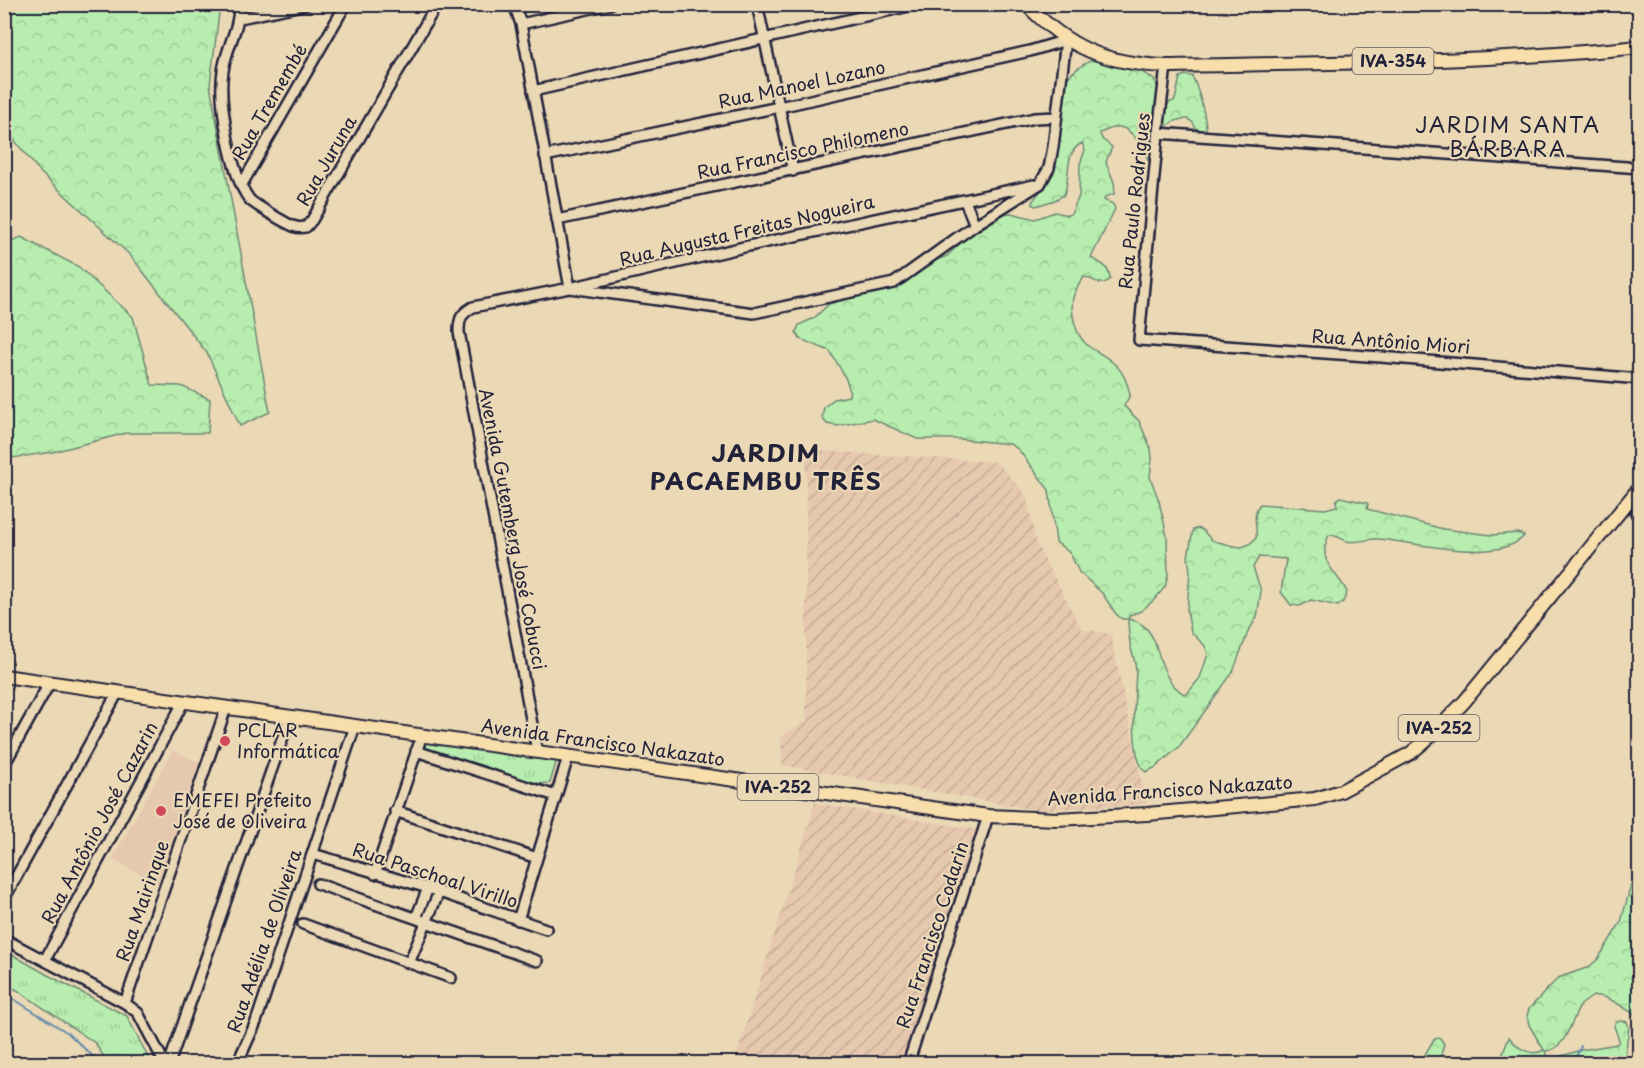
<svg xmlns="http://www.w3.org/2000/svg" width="1644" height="1068" font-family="'Playpen Sans',sans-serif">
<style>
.built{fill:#e6c8ae}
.industrial{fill:url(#industrial-furrows)}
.forest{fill:url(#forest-crowns);stroke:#6c8874;stroke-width:1.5}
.park{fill:url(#park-tufts);stroke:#6c8874;stroke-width:1.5}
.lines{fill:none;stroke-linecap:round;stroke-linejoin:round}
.stream{stroke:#658daa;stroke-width:2}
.minor-casing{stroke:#22223b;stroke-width:14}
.major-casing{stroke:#22223b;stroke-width:16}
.minor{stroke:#ebd9b6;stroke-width:9}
.major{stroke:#f8deab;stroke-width:12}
.poi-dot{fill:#d1495b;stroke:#ebd9b6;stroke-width:2}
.labels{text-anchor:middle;stroke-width:4.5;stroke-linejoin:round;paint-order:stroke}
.shield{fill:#ebd9b6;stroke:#5e5960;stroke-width:1.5}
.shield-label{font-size:16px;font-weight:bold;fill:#22223b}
.street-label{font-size:18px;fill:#22223b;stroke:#ebd9b6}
.poi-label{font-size:18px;fill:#22223b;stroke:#ebd9b6;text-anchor:start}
.quarter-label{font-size:21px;letter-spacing:1.5px;fill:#22223b;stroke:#ebd9b6}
.district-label{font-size:24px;font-weight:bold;letter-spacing:1.5px;fill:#22223b;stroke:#ebd9b6}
</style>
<defs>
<pattern id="industrial-furrows" width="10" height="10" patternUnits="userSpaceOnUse" patternTransform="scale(1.5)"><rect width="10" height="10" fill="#e6c8ae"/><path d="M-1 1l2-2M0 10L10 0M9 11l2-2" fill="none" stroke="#c5ac97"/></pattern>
<pattern id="forest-crowns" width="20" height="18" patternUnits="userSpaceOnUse" patternTransform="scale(1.5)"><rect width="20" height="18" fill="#b7edae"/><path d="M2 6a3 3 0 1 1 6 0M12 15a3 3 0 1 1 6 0" fill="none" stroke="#9dcb97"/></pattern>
<pattern id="park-tufts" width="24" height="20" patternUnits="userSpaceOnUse" patternTransform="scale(1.5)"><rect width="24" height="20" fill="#b7edae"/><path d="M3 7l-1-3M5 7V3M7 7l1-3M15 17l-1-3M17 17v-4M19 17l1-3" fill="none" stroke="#9dcb97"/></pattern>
</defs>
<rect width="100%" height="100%" fill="#ebd9b6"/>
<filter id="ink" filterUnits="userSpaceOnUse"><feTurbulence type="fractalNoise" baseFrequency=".0167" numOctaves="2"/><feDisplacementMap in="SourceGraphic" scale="12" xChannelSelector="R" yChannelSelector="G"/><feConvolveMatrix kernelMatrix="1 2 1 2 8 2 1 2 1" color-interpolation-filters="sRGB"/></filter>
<g filter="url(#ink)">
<path class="built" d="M173 750 200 763 158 884 112 859Z"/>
<path class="industrial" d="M806 450 997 462 1026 495 1037 545 1082 629 1111 634 1146 804 1036 810 782 765 781 737 806 721Z
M815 803 980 830 903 1063 734 1064Z"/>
<path class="forest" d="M4 5H220L210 85 270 412 240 426 207 353 130 255 41 173 11 136 5 133Z
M1094 59C1109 63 1149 69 1156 83 1160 91 1158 99 1165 105L1175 100 1180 77 1185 75 1192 76C1198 87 1207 120 1206 132L1199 134 1193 123 1188 119C1163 118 1157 138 1151 158L1148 160C1144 149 1132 128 1119 127 1113 126 1106 131 1100 133L1102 139 1112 147 1106 162C1109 174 1117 181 1114 194L1105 197 1104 200 1113 204 1115 209 1091 258C1101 263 1109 266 1110 279 1100 289 1094 278 1084 277 1079 284 1075 290 1073 298 1070 314 1076 336 1088 346 1096 352 1105 355 1112 362 1122 369 1128 383 1130 395L1124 406 1139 421 1151 449 1152 459 1150 477 1159 501 1167 536 1168 576 1165 587 1154 600 1141 611 1130 615 1128 619C1132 620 1137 621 1141 624 1164 639 1154 678 1186 695L1200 678 1208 654 1205 646 1191 632 1187 611 1190 571 1188 557 1193 530C1202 525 1205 534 1212 540 1216 543 1221 542 1226 544 1239 548 1246 549 1256 538 1258 526 1251 515 1260 504L1325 509 1337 506 1336 501 1340 497 1367 503 1368 504 1367 509 1443 529 1492 535 1519 533 1524 536C1499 565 1415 542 1379 539 1369 538 1356 544 1347 541 1340 539 1337 535 1329 535 1316 563 1337 571 1347 592L1343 602 1338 606 1311 600 1300 606 1291 605 1281 592 1286 559 1259 557 1253 567 1261 591 1257 617 1248 632 1233 672 1179 747 1156 767 1146 772C1129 761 1135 690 1136 671 1136 661 1131 652 1130 643 1129 635 1128 627 1128 619H1122L1116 614 1102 593 1079 572 1070 553 1056 542 1049 490 1018 449 1010 444 959 439H917L873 419 837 426 827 424 822 418 824 407 834 399 849 396C852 383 836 363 830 351L800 339 796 332 799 325 814 318 829 304 882 288 925 264 947 256 970 233 1004 214 1011 213 1035 219 1055 212 1067 215 1071 214 1079 196 1080 164 1085 150 1082 143C1063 153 1071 178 1064 195L1055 200 1036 206 1033 205 1032 202C1043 189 1052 174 1055 157 1061 111 1042 84 1094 59Z
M21 237 79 267 133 317 152 385 181 386 210 399 208 433H126L53 452 5 459V244Z
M1639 880V1017C1626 1010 1608 994 1593 996 1589 999 1584 1002 1581 1005 1570 1020 1568 1049 1545 1051L1547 1056 1555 1058 1581 1050 1617 1044 1619 1040 1614 1026 1616 1022 1622 1021 1627 1022 1629 1027 1624 1063H1506L1502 1056 1509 1037C1518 1049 1531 1057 1544 1050L1529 1025 1527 1016 1529 1009 1558 978 1589 967 1598 959 1621 922 1631 885Z
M1440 1038 1444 1044 1439 1063H1420L1434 1039Z"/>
<path class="park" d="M426 738 555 759 556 763 550 783 536 784 423 751Z
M4 950 46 974 127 1016 151 1063H108L95 1043 17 990 5 984Z"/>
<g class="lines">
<path class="stream" d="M4 993 68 1033 101 1064
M1573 1064 1581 1046"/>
<g class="minor-casing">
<path id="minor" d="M239 4C240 28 226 48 223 71 218 100 231 175 249 199 253 204 290 226 296 227 299 228 303 227 306 227L312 220 437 4
M514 4 521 24 570 288 754 313 894 283 975 225 1040 184 1049 168 1053 147 1066 40 1030 51 779 107 545 156
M757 4 793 171
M240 18 307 4
M521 24 610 4
M1166 66 1158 133 1139 340 1381 357 1640 379
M533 91 918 4
M1158 133 1640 168
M241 186 346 4
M965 201 975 225
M557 220 1035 118 1056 117
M1636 513 1640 510
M416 751 556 796
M537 751 459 332C459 318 461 314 473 307L570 288 744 247 1034 185
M4 765 50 682
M395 811 537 858
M313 854 428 888 546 929
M375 874 422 735
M318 884 537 961
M4 899 118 692
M416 918 428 888
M518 920 568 757
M303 924 451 978
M4 939 125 1003 138 1013 165 1064
M45 960 184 701
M409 963 439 892
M125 1003 226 708
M169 1064 290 717
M237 1064 256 1022 355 726
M908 1064 988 816"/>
</g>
<g class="major-casing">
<path id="major" d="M1026 4C1068 48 1106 64 1166 66 1324 63 1482 63 1640 47
M4 676 988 816 1057 819 1147 814 1315 799 1341 791 1411 753 1433 734 1464 702 1640 487"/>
</g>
<use href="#minor" class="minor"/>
<use href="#major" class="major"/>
</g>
</g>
<g class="poi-dot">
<circle cx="225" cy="741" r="6"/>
<circle cx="161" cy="811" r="6"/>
</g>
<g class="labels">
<g class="shield">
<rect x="1352.5" y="48" width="81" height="26" rx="4.5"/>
<rect x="1398.5" y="715" width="81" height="26" rx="4.5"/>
<rect x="737.5" y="774" width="81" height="26" rx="4.5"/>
</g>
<g class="shield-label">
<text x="1393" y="67">IVA-354</text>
<text x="1439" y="734">IVA-252</text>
<text x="778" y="793">IVA-252</text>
</g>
<g class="street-label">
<text transform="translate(802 85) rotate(-12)" y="6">Rua Manoel Lozano</text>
<text transform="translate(270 102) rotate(-60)" y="6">Rua Tremembé</text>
<text transform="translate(803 151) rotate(-12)" y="6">Rua Francisco Philomeno</text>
<text transform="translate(327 161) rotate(-60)" y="6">Rua Juruna</text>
<text transform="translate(1135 201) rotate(-84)" y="6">Rua Paulo Rodrigues</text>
<text transform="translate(747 231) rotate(-13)" y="6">Rua Augusta Freitas Nogueira</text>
<text transform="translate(1391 342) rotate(4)" y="6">Rua Antônio Miori</text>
<text transform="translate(512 529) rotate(79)" y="6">Avenida Gutemberg José Cobucci</text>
<text transform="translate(603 743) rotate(8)" y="6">Avenida Francisco Nakazato</text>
<text transform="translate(1170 791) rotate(-4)" y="6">Avenida Francisco Nakazato</text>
<text transform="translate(100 823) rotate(-62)" y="6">Rua Antônio José Cazarin</text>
<text transform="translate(435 876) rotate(18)" y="6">Rua Paschoal Virillo</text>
<text transform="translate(143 901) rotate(-71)" y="6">Rua Mairinque</text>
<text transform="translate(933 935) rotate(-72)" y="6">Rua Francisco Codarin</text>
<text transform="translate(265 941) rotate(-71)" y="6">Rua Adélia de Oliveira</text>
</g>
<g class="poi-label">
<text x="237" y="737">PCLAR<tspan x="237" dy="21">Informática</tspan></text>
<text x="173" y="807">EMEFEI Prefeito<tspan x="173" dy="21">José de Oliveira</tspan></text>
</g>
<g class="quarter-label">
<text x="1508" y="133">JARDIM SANTA<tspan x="1508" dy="24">BÁRBARA</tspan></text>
</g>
<g class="district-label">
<text x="766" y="462">JARDIM<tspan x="766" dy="28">PACAEMBU TRÊS</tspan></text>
</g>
</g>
<rect width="1644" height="1068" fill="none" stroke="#ebd9b6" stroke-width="24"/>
<rect x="12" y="12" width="1620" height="1044" fill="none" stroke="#22223b" stroke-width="2" filter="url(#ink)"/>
</svg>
